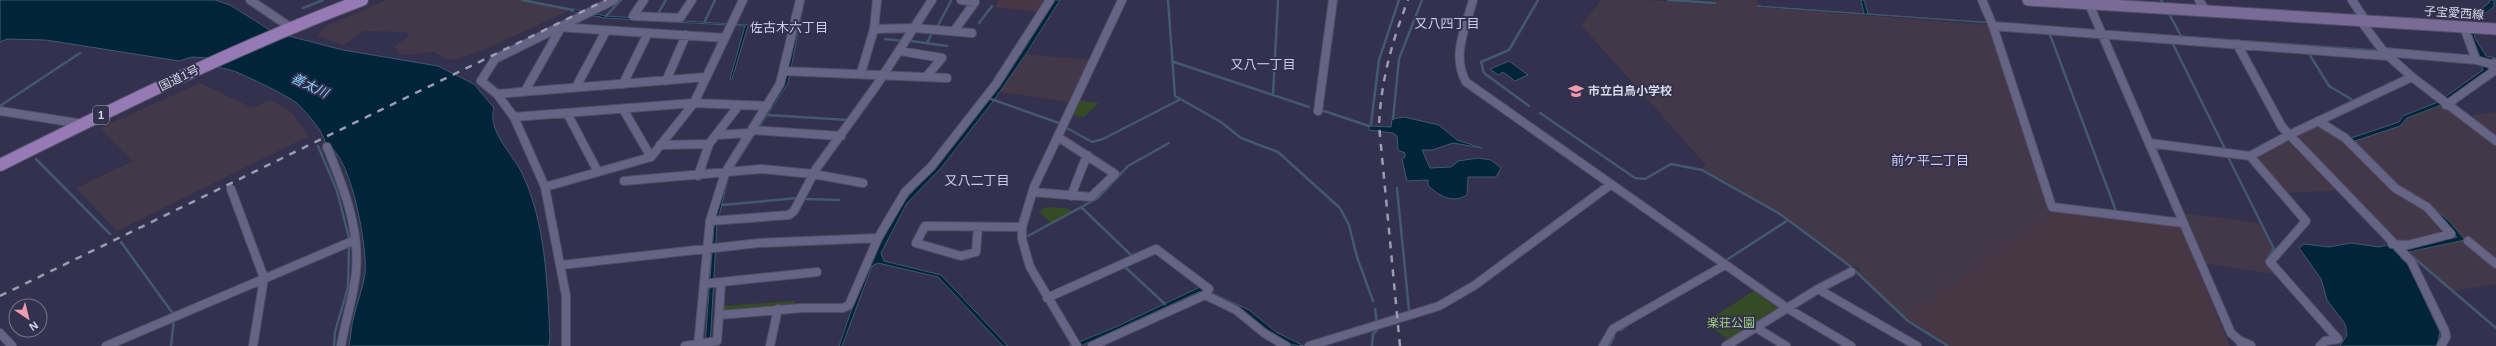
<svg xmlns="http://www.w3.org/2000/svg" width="2496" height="346" font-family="Arial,'Noto Sans JP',sans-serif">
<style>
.commercial{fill:#473744}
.industrial{fill:#423848}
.green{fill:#354b26}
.water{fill:#002439;stroke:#415a6e}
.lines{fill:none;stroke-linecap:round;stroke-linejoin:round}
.stream{stroke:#415a6e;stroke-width:2.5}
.minor-casing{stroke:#504e66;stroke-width:10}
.tertiary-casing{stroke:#504e66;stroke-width:12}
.secondary-casing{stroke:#504e66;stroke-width:13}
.trunk-casing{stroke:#504e66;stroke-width:14}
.minor{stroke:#656484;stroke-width:8}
.tertiary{stroke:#656484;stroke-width:10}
.secondary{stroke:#786c97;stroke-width:11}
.trunk{stroke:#967ab6;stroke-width:12}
.rail{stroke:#9c9bb1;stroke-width:2.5;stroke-dasharray:7 7;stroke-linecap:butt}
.labels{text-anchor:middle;stroke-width:4;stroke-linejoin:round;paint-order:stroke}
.shield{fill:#33314d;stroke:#a6a6bb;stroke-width:1}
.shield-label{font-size:11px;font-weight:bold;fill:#d8d8ea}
.street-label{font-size:12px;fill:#d8d8ea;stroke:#33314d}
.poi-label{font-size:12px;font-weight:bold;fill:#d8d8ea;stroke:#33314d;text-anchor:start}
.park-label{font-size:12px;fill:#a1d47f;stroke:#33314d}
.neighbourhood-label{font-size:13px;fill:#cbcaed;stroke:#33314d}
.water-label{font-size:13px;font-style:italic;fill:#84cffe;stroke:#33314d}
</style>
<rect width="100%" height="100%" fill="#33314d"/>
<path class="commercial" d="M999 0H1047L1040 12 995 7Z
M2048 208 2175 224 2180 227 2230 346H1950L1906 318 2050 214Z"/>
<path class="industrial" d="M386 0H519L570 10 486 49 458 59 448 60 434 52 402 55 394 47 408 36V33L404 32 364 31 344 45 317 36 326 26Z
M1601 0H1648L1715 5V0H1756L1759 7 1989 25 2050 214 1906 318 1859 274 1860 268 1849 264 1785 216 1702 168 1706 165 1581 25Z
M1026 54 1089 60 1069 102 1000 92Z
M200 83 253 108 270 100 290 111 309 136 117 231 76 188 133 161 100 128Z
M2442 105 2496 145V284L2453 291 2408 253 2464 240 2450 222 2432 206 2402 188 2355 141 2400 126 2407 118Z
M2496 112V138L2466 116Z
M2320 123 2341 137 2424 208 2444 229 2437 236 2407 242H2394L2298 137 2300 133Z
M2290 139 2340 190 2287 193 2256 156Z
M2182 213 2259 223 2273 249 2265 264 2275 274 2207 264Z"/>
<path class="green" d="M1076 100 1099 103 1084 117 1070 114Z
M1046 207 1067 208 1072 211 1051 223 1039 212Z
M1754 291 1779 309 1729 341 1705 322Z
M795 301 794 306 720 314 722 306Z"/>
<path class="water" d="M0 0H215L230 5 273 32 343 50 438 66 474 84 494 108C487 131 512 153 522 173 546 224 547 282 550 337L549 346H349C351 336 351 326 354 316 357 302 363 288 365 274 368 251 351 151 326 145 323 130 308 115 298 104 289 96 246 76 234 71 222 67 216 70 208 58L192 57 179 61 46 40 7 39 0 42Z
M802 0H805L803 8 788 83 729 175 717 224 710 346H705L714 224 726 175 785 82Z
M1053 0H1060L1026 54 994 100 941 168 907 203 881 253 884 261 941 275 1008 346H1003L938 277 878 263 872 266 842 346H839C859 289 879 220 925 179Z
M1861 0H1864L1868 14 2480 57 2467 23 2468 18 2489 3 2490 0H2494V7L2472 23 2475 38 2486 56 2496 58 2492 69 2449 102 2407 118 2400 126 2355 141 2402 188 2432 206 2450 222 2465 240 2400 254 2401 258 2408 264 2440 332 2437 346H2340L2347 335 2345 324 2327 300 2321 279 2299 248 2304 244 2329 247 2351 243 2379 247 2386 245 2401 249 2457 237 2444 222 2397 188 2348 139 2399 122 2403 116 2438 102 2483 70 2481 64 2378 51 1757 6 1864 14Z
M572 9 606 16 763 26 787 24V26H748L732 79H730L745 26 605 18 570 11Z
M1509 61 1528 75 1515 81 1503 72 1498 75 1490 69Z
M1404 117 1439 125 1457 140 1482 148 1453 143 1432 150H1422L1430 168 1451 167 1458 161 1478 158 1491 160 1501 168 1496 177H1468L1467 195C1453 204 1438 196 1428 185V180L1407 181 1402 159 1405 157V153L1398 150 1397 136 1393 133 1369 130V126L1391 127 1392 119Z
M1200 287 1249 310 1276 332 1304 346C1275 346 1258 319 1235 306 1225 300 1212 296 1201 291L1081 346H1069L1118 326Z"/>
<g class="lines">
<path class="stream" d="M522 0 573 10
M1168 0 1175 96 1221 122 1241 138 1278 152 1340 208 1349 225 1357 257 1373 301
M1668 0 1715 3
M2161 0 2164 4
M303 8 323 0
M2168 12 2181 36
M657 15 666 0
M606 16 621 0
M705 21 715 0
M979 23 992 6
M937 27 951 1
M2049 32 2116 211
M885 39 903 41
M911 41 947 46
M2172 42 2225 149
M927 43 933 31
M2308 52 2329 86 2351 99
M1174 62 1309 107
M1273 95 1278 0
M991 99 1059 123
M0 106 80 53
M1529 106 1484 73 1481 62 1509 50 1538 0
M1324 111 1369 126
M1540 113 1635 178 1645 179 1671 164 1702 170 1780 214 1850 266 1908 321 1948 346
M767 115 848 120
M1393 119 1399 59 1422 0
M1371 124 1379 60 1399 0
M1065 127 1092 142 1103 139 1179 100
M318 146 337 191 349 238
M2228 157 2274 249 2266 261 2268 266
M36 159 110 234
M1397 188 1409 310
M806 199 839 200
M722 205 798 198
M1081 207 1132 256
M1026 237 1098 198 1128 166 1169 143
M121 242 174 315
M2413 257 2496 328
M1728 259 1788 220
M1125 267 1165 304
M1375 309 1377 323
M1621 330 1627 325
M171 346 174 319
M334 346 335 332 348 287 349 246
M1372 346 1373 334 1377 330
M1609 346 1614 337"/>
<g class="minor-casing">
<path id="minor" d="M250 0 290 27
M644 0 633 16 680 18 692 0
M1473 0C1466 27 1451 55 1466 82L1787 308 1851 346
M1982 0 1993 26 2052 207 2183 223
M2199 0 2206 11
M2352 0 2365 20
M2089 4 2231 333 2241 342
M2360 20 2384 52 2412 77 2496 141
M1993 26 2388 56
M558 27 725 38
M2464 27 2476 60
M874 29 915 28 972 33
M954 31 975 2 961 0
M2237 44 2282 127 2411 261 2445 331 2446 337 2441 346
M900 51 942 58 926 77
M2385 52 2476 60 2491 64
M783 71 947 78
M861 73 874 29 877 0
M666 81 686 35
M623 84 648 33
M576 87 606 31
M525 91 559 31 558 27
M497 94 706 77
M2446 105 2494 71 2491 64 2494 63
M623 109 651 157
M0 111 83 124
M1318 111 1333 0
M567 113 598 172
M514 117 694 103 767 106
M2318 121 2345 138 2395 188 2427 207 2451 234 2408 245 2392 244
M752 130 841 136
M716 135 750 133
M2149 143 2250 156 2291 134 2412 77
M660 145 709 144
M327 147C343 186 360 228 356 271 354 296 345 321 341 346
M2250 156 2306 221 2270 262 2338 339 2325 341 2320 346
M698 176 709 144 739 105
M624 181 761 169 813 174 863 183
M545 187 651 157 694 103 743 0
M231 189 264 278 253 346
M1033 192 1091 197 1115 174 1058 137
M1071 196 1087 155
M710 221 789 215 794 211 816 169 876 86 932 0
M978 227 976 252 961 256 916 243 925 226 1022 227
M2468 241 2496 264
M561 265 759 243 878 238
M721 282 817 272
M705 284 721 282 719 315
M1818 289 1851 272
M1205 295 1236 310 1264 333 1286 346
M1047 298 1156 249 1209 289 1205 295 1092 346
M1755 327 1786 346
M0 333 12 346
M106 346 355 240
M566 346V296L545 187 514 117 497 94 481 81 495 59 614 0
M685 346 717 341 719 315 802 308H843L849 305 878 238 905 192 931 167 996 84 1050 0
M698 346 710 221 725 173 780 84 800 0
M770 346 778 309
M1077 346 1030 267 1022 239V227L1034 187 1122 0
M1309 346 1439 306 1475 285 1610 185
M1603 346 1613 329 1725 265
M1726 346 1818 289 1917 346"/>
</g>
<g class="tertiary-casing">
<path id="tertiary" d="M2241 342 2250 346"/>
</g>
<g class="secondary-casing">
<path id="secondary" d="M2028 0 2496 29"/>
</g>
<g class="trunk-casing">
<path id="trunk" d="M0 165C119 106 237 47 362 0"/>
</g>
<use href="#minor" class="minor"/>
<use href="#tertiary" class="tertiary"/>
<use href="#secondary" class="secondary"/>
<use href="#trunk" class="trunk"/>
<path class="rail" d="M0 296 606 0
M1400 346 1379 125C1381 81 1392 41 1408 0"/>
</g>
<defs>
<g id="school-bare" transform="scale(1.2)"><path d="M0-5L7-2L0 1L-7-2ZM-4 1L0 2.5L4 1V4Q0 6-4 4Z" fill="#f19ab2" stroke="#33314d" stroke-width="2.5" paint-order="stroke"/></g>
</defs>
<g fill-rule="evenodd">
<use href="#school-bare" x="1576" y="91"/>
</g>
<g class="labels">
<rect class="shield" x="93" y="106" width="16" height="18" rx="3"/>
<g class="shield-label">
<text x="101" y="119">1</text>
</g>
<g class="street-label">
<text transform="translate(2454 13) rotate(4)" y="4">子宝愛西線</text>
<text transform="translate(179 78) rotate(-26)" y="4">国道1号</text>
</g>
<g class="poi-label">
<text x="1588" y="95">市立白鳥小学校</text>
</g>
<g class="park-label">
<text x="1731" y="327">楽荘公園</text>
</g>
<g class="neighbourhood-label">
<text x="1447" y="28">又八四丁目</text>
<text x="789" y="32">佐古木六丁目</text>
<text x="1263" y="69">又八一丁目</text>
<text x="1930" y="165">前ケ平二丁目</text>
<text x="977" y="185">又八二丁目</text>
</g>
<g class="water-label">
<text transform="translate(310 85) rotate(26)" y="5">善太川</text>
</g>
</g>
<g transform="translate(28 318) rotate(145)"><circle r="19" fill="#33314d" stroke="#75748c"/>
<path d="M0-3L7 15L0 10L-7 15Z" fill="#f19ab2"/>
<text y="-6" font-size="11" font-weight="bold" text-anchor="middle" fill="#d8d8ea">N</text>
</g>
</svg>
